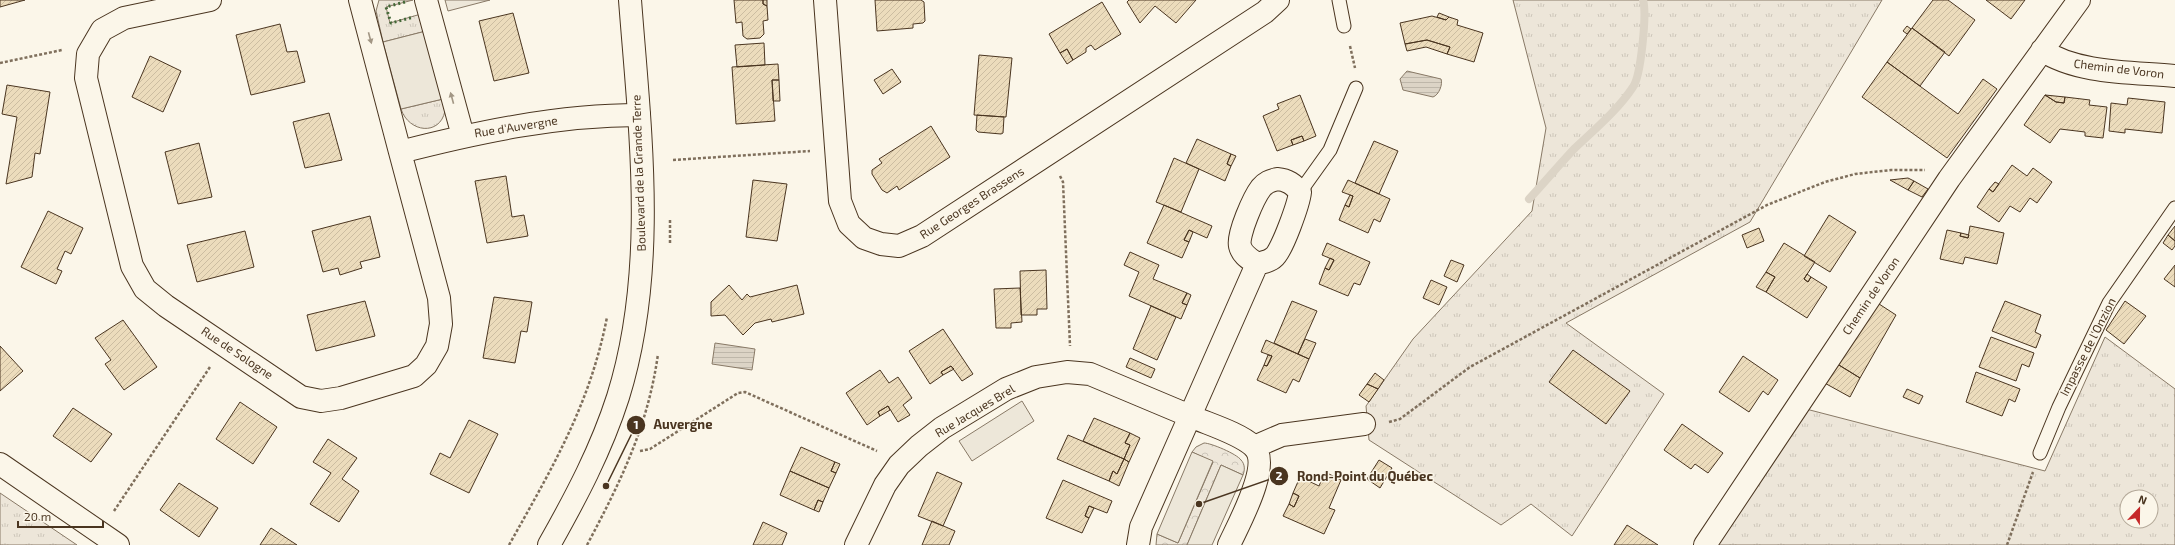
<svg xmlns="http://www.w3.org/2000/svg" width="2175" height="545" font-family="'Exo 2',sans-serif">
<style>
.grass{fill:url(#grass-tufts);stroke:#887966;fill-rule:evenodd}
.forest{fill:url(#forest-crowns);stroke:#887966}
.parking{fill:#ede7d9;stroke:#887966}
.water{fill:url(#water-rules);stroke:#887966}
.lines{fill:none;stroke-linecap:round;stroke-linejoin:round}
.stream{stroke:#dcd4c6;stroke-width:8}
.building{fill:url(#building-hatch);stroke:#4a3520}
.service-casing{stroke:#4a3520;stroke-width:15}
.minor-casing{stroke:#4a3520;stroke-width:24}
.tertiary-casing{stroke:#4a3520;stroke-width:24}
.path{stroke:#7f6f5c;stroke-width:2.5;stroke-dasharray:3 2;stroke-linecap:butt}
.service{stroke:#fbf6e9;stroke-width:13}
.minor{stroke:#fbf6e9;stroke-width:22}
.tertiary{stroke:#fbf6e9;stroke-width:22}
.hedge{stroke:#436837;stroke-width:3;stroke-dasharray:2 3;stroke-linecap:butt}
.oneway{fill:#a29684}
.labels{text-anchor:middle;stroke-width:3;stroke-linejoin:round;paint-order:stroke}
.street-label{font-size:12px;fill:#4a3520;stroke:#fbf6e9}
.leader{fill:none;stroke:#4a3520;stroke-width:1.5}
.callout-dot{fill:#4a3520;stroke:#fbf6e9;stroke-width:1.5}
.mark-label{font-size:12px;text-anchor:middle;font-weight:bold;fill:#fff}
.callout-label{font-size:13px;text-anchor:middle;font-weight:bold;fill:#4a3520;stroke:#fbf6e9;stroke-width:3;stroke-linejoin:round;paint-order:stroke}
</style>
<defs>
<pattern id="grass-tufts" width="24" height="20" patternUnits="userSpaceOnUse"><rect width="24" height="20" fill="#ede6d9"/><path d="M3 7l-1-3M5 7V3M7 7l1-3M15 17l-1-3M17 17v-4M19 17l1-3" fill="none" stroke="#cdc6ba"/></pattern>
<pattern id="forest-crowns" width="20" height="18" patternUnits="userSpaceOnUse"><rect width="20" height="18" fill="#ede6d9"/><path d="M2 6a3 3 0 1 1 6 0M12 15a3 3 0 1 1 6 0" fill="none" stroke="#cdc6ba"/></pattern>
<pattern id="water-rules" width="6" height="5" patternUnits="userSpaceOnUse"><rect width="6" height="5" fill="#dcd4c6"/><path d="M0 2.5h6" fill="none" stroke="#beb7aa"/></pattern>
<pattern id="building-hatch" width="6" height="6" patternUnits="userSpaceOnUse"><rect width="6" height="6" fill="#ecdcbc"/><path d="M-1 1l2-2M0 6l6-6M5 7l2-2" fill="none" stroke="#ccbda1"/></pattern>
</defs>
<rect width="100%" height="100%" fill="#fbf6e9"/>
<path class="grass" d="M379 0H413L386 7 390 23 421 14 426 31 383 42 376 11Z
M1513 0H1882L1750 222 1566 323 1664 394 1572 536 1531 504 1501 525 1369 440 1366 406 1413 339 1532 211 1546 128Z
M443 99C444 102 445 108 445 111 440 136 409 133 401 109Z
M2105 337 2175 389V545H1717L1806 409 2045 471ZM2127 497H2151V521H2127Z
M0 493 77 545H0Z"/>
<path class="forest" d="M1204 443C1211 443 1237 454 1241 460 1245 464 1245 470 1243 475L1221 465 1187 545H1156L1157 534 1178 543 1213 462 1192 452 1196 447Z"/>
<path class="parking" d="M445 0H490L448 11Z
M426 31 443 99 401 109 383 42Z
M1022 401 1034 421 972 461 959 441Z
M1192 452 1213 461 1178 543 1157 534Z
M1221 465 1243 475 1212 545H1187Z"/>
<path class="water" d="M1407 71 1441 79C1443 84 1439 95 1433 97L1403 90 1400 79Z
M715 343 755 349 752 370 712 364Z"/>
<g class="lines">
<path class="stream" d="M1529 199C1544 183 1559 165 1574 149 1594 130 1618 110 1633 87 1641 76 1647 13 1643 0"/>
</g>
<path class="building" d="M0 0H25L0 7Z
M734 0H763V4L767 6 768 20 763 21 764 34 760 38 747 39 743 36 742 22 736 23Z
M763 0H767V6L763 4Z
M875 0H921L924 2 925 21 923 23 913 24V28L877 31Z
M1129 0H1196L1176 23 1155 6 1140 23 1127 2Z
M1933 0H1948L1975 20 1949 56 1912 28Z
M1986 0H2025L2011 19Z
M1102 2 1121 34 1095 50 1091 45 1086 48V52L1073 60 1067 49 1060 53 1049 34Z
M513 13 529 73 494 81 479 21Z
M1439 13 1449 17 1446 20 1437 17Z
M1432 16 1446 20 1449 17 1458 20 1457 25 1483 33 1474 62 1447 54 1450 47 1427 40 1405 44 1400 23Z
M280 24 287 52 297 51 305 82 251 95 236 35Z
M1907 26 1911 29 1907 34 1903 31Z
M1912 28 1945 52 1920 86 1887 62Z
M1427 40 1450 47 1447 54 1426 47 1407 51 1405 44Z
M764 43 765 65 737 67 735 45Z
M1067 49 1073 60 1067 64 1060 53Z
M979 55 1012 58 1006 117 974 115Z
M150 56 181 71 163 112 132 97Z
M1887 62 1958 114 1983 79 1997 89 1947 158 1862 97Z
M778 64 779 80H772L775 121 736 124 732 67Z
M892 69 901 82 883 94 874 80Z
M772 80H779L780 101H773Z
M7 85 50 92 40 154 35 153 32 177 6 184 17 117 2 114Z
M1300 95 1316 136 1304 141 1302 136 1291 140 1293 145 1277 151 1263 116 1279 109 1277 104Z
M2045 95 2056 102 2064 103 2065 97 2090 100 2089 105 2107 107 2103 138 2085 136V132L2060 129 2050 143 2024 125Z
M2045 95 2065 97 2064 103 2056 102Z
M2128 98 2165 102 2162 133 2125 129V133L2109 131 2111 103 2127 105Z
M329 113 342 160 305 168 293 122Z
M977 115 1004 117 1003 133 1001 134 978 132 976 130Z
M931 126 950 157 899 190 897 186 887 193 882 190 872 174V170L882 163 879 159Z
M1302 136 1304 141 1293 145 1291 140Z
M1197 139 1231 154 1227 164 1231 166 1225 181 1186 163Z
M1374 141 1398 151 1379 194 1355 183Z
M199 143 212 197 178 204 165 152Z
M1231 154 1236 156 1231 166 1227 164Z
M1174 158 1199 169 1181 212 1156 202Z
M2012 165 2027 176 2033 168 2052 182 2037 203 2030 198 2020 212 2010 206 1999 222 1977 207 1989 189 1993 192Z
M506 176 512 217 524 215 528 236 487 243 475 181Z
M1908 178 1914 181 1908 190 1890 180Z
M753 180 787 184 777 241 746 237Z
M1348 180 1390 199 1380 222 1374 219 1368 233 1339 220 1345 205 1349 207 1353 196 1342 192Z
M1914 181 1928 189 1922 197 1908 190Z
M1995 182 1999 184 1993 192 1989 189Z
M1350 195 1353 196 1349 207 1345 205Z
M1164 205 1212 226 1207 238 1189 230 1184 240 1189 242 1182 258 1147 243Z
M48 211 83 228 71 254 65 251 57 269 62 271 56 284 21 267Z
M1829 215 1856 232 1830 272 1804 256Z
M370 216 380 257 360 262 362 268 340 275 338 268 323 272 312 231Z
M1970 226 2004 233 1997 264 1965 257 1963 264 1940 259 1947 230 1961 233 1960 236 1968 238Z
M2175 226V241L2168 235Z
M1759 228 1764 241 1747 248 1742 235Z
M1189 230 1193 232 1189 242 1184 240Z
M245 231 254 267 197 282 187 245Z
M1961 233 1969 235 1968 238 1960 236Z
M2168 235 2175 241V246L2172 250 2163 243Z
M1327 243 1370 262 1360 285 1354 283 1348 296 1319 284 1325 268 1329 270 1334 260 1322 255Z
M1784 243 1815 262 1804 279 1808 282 1811 277 1827 287 1807 318 1766 292 1775 277 1766 272Z
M1130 252 1159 265 1153 279 1187 293 1182 303 1187 305 1181 319 1129 296 1139 272 1124 265Z
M1330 258 1334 260 1329 270 1325 268Z
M1451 260 1464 265 1457 282 1444 276Z
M2175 265V287L2164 279Z
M1046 270 1047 309H1037V315H1021L1020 271Z
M1766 272 1775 277 1766 292 1756 287Z
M1807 274 1811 277 1808 282 1804 279Z
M1431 280 1447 287 1439 305 1423 298Z
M729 285 742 300 747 294 750 297 797 285 804 314 772 322 771 319 755 323 743 335 725 315 711 316V302Z
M1020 288 1022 322 1011 323V328H996L994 289Z
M1187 293 1191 295 1187 305 1182 303Z
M494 297 532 302 527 332 521 331 515 363 483 358Z
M365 301 375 336 316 351 307 315Z
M1292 301 1317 311 1298 354 1274 343Z
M2005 301 2041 315 2035 332 2041 335 2036 348 1992 331Z
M2125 301 2146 316 2124 344 2106 330Z
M1876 302 1896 315 1860 378 1834 362Z
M1151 306 1176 317 1157 360 1133 349Z
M123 320 157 367 124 390 105 364 111 360 95 338Z
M943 329 973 374 962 381 951 366 941 372 943 375 930 384 909 351Z
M1991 337 2034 353 2029 367 2022 364 2016 381 1979 367Z
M1305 339 1316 343 1309 359 1298 354Z
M1266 340 1309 359 1299 382 1293 379 1286 393 1257 380 1264 365 1267 366 1272 356 1261 352Z
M0 346 23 371 0 391Z
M1573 350 1630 391 1606 424 1549 382Z
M1268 355 1272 356 1267 366 1264 365Z
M1743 356 1778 380 1768 395 1763 391 1749 412 1719 392Z
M1130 358 1155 369 1151 378 1126 367Z
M1834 362 1860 378 1850 397 1821 381Z
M951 366 954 369 943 375 941 372Z
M880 370 889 383 898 377 912 398 903 405 910 415 898 422 888 406 878 412 880 416 867 425 846 393Z
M1976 372 2020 389 2015 402 2009 399 2002 416 1966 402Z
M1375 373 1384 380 1378 389 1367 384Z
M1367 384 1378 389 1369 402 1359 395Z
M1907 389 1923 396 1919 404 1903 397Z
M240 402 277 427 253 464 216 439Z
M888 406 890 410 880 416 878 412Z
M73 408 112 434 91 462 53 436Z
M1094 418 1130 433 1125 443 1130 445 1124 459 1083 441Z
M469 420 498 434 469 493 430 474 440 453 450 458Z
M1682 424 1723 453 1708 473 1695 464 1691 469 1664 450Z
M1130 433 1140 438 1129 462 1124 459 1130 445 1125 443Z
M1068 435 1124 459 1117 474 1113 471 1109 481 1057 459Z
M328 439 357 458 342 479 359 491 339 522 310 504 331 473 313 462Z
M801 447 835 462 831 471 836 473 829 488 790 471Z
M1124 459 1129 462 1119 486 1109 481 1113 471 1117 474Z
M1379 460 1392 468 1380 488 1367 479Z
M835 462 840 464 836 473 831 471Z
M790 471 829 488 823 502 818 500 814 510 780 495Z
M937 472 962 483 943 526 918 516Z
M1325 472 1341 480 1329 508 1335 510 1324 534 1283 516 1289 504 1294 507 1299 496 1293 493 1300 477 1319 486Z
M1063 480 1112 501 1107 513 1089 506 1085 516 1089 518 1082 533 1046 518Z
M179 483 218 508 199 537 160 510Z
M1293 493 1299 496 1294 507 1289 504Z
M818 500 823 502 819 512 814 510Z
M1089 506 1094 508 1089 518 1085 516Z
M932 521 955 531 949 545H922Z
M763 522 787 533 782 545H753Z
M1627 525 1658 545H1614Z
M271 528 297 545H260Z"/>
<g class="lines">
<g class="service-casing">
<path id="service" d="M1339 0 1344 26
M1300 192 1330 150 1356 88
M2040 453 2059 407 2109 303 2175 208"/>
</g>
<g class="minor-casing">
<path id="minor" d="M210 0 124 18 102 30 88 54 86 78 132 266 145 289 166 306 301 397 321 401 341 398 414 376 426 365 437 346 441 324 439 298 400 152C478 132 558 115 639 115
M360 0 400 152
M426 0 463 136
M825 0 840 201 849 224 864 238 881 244 899 246 922 236 1265 12 1278 0
M2042 50C2077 74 2134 72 2175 76
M1277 179C1288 180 1293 184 1300 192 1299 203 1282 251 1274 257 1269 262 1263 262 1257 264 1250 259 1242 255 1240 246 1237 235 1254 197 1261 188 1266 182 1270 181 1277 179Z
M1254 447 1282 435 1364 424
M0 464 118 545
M856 545 885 485 899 465 919 446 942 428 1006 389 1036 377 1067 372 1090 374 1190 416 1257 264
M1138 545 1141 527 1190 416C1208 424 1239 433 1253 446 1273 463 1238 525 1229 545
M1705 545 1949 179 2079 0"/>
</g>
<g class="tertiary-casing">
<path id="tertiary" d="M549 545C576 497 601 450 618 397 658 269 640 131 630 0"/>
</g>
<path class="path" d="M1350 46 1355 68
M0 63 62 50
M673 160 810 151
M1060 176 1063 182 1070 346
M670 243V220
M1389 422 1400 419 1470 367 1767 205 1825 182 1855 174 1891 170H1925
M640 451 650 449 738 393 745 392 877 451
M114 511 210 367
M509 545C552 468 590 405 607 317
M587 545C621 481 648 426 658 354
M2007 545 2033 472"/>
<use href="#service" class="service"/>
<use href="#minor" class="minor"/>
<use href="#tertiary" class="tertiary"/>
<path class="hedge" d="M405 2 386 7 391 23 414 17"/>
</g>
<defs><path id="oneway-solid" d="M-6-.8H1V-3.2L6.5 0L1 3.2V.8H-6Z"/></defs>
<g class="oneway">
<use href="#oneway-solid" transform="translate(370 38) rotate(75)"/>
<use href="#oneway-solid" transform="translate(452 98) rotate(-105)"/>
</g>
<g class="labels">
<g class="street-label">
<text transform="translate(2119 69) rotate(7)" y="4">Chemin de Voron</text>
<text transform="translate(516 127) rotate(-9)" y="4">Rue d'Auvergne</text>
<text transform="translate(639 173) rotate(-92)" y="4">Boulevard de la Grande Terre</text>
<text transform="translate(972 203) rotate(-33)" y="4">Rue Georges Brassens</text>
<text transform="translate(1871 296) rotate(-56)" y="4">Chemin de Voron</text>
<text transform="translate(2088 347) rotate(-63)" y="4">Impasse de l'Onzion</text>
<text transform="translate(237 353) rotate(34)" y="4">Rue de Sologne</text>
<text transform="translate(975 411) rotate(-31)" y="4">Rue Jacques Brel</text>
</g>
</g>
<path class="leader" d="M606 486L636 425M1199 504L1279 476"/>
<g class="callout-dot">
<circle cx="606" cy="486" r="4"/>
<circle cx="1199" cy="504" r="4"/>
<circle cx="636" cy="425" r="10"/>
<circle cx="1279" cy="476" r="10"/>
</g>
<g class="mark-label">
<text x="636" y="429">1</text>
<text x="1279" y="480">2</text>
</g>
<g class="callout-label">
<text x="683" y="429">Auvergne</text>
<text x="1365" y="481">Rond-Point du Québec</text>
</g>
<g transform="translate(2139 509) rotate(22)"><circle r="19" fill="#fbf6e9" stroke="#b4a999"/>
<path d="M0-3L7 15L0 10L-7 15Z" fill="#c62828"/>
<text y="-6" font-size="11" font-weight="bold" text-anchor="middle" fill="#4a3520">N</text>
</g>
<path d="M18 521v6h85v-6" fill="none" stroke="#4a3520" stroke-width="2"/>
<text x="24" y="521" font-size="12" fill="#4a3520" stroke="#fbf6e9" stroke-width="3" paint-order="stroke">20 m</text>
</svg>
